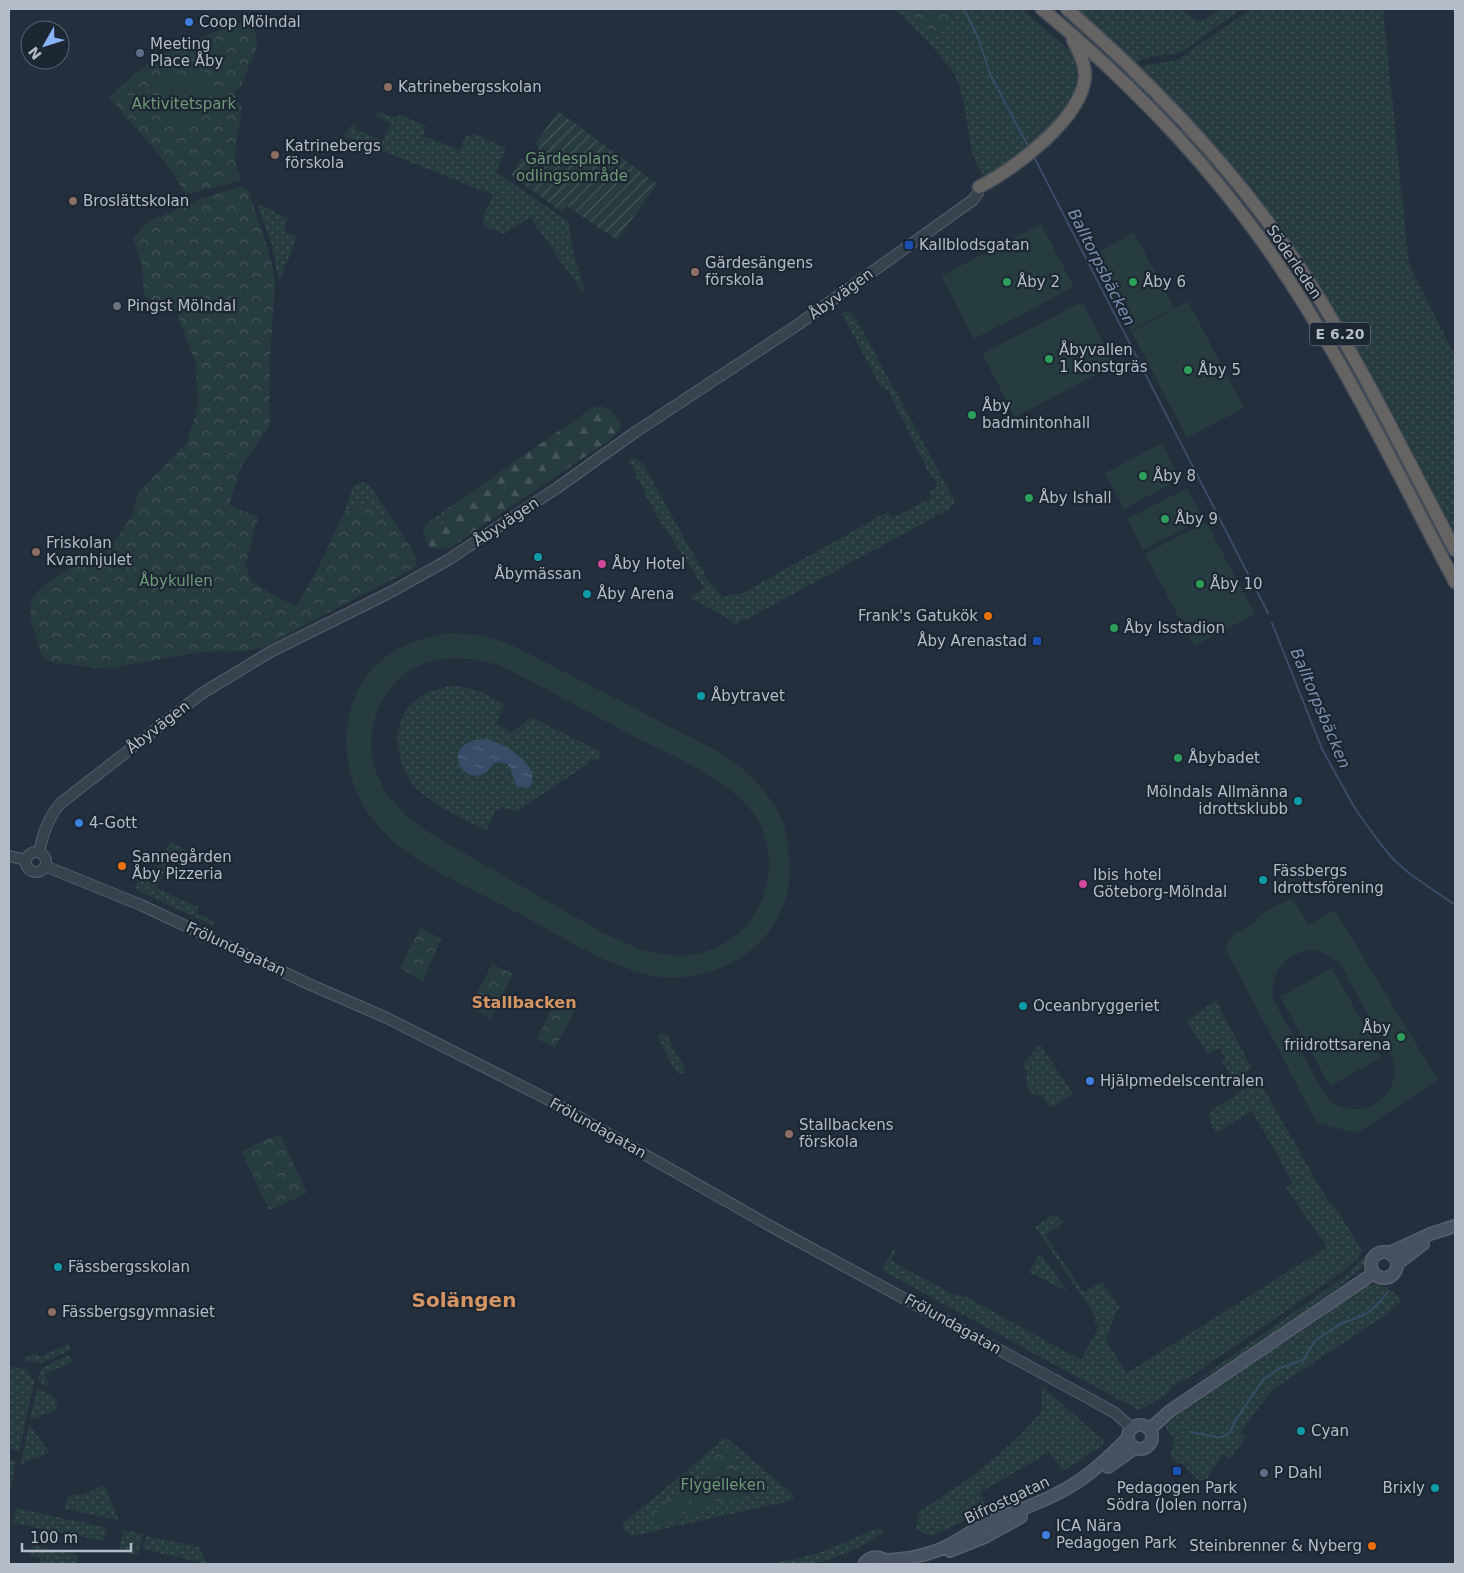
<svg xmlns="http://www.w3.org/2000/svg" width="1464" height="1573" font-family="'DejaVu Sans',sans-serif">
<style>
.grass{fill:url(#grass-dots)}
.forest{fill:url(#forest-firs)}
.park{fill:url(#park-crowns)}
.garden{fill:url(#garden-furrows)}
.pitch{fill:#263c3f;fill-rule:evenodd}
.water{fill:url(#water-ripples)}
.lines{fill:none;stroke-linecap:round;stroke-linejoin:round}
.stream{stroke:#394c67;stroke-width:2}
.tertiary-casing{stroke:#565f6c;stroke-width:12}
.secondary-casing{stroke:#565f6c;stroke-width:14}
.trunk-casing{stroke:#434c59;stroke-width:15}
.tertiary{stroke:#38414e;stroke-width:10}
.secondary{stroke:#465061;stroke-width:11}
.trunk{stroke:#656462;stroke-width:12}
.shop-dot{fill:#3f7fe0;stroke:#1d2633;stroke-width:2}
.service-dot{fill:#5c6f8a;stroke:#1d2633;stroke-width:2}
.education-dot{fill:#8d6e63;stroke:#1d2633;stroke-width:2}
.transit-dot{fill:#1a4fb4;stroke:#1d2633;stroke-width:2}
.leisure-dot{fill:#2e9e5b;stroke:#1d2633;stroke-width:2}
.worship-dot{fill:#6b7280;stroke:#1d2633;stroke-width:2}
.culture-dot{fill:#0f9aa8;stroke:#1d2633;stroke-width:2}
.hotel-dot{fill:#d1479c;stroke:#1d2633;stroke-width:2}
.food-dot{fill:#e8710a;stroke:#1d2633;stroke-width:2}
.labels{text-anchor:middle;stroke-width:4.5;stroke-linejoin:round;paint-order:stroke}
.shield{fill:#1d2633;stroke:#878f9c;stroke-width:1}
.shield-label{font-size:14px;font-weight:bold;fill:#b4bcc9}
.poi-label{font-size:15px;fill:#b4bcc9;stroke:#1d2633;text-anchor:start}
.park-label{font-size:15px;fill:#6b9a76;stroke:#1d2633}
.street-label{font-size:15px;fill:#b4bcc9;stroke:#1d2633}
.water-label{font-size:16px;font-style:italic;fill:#7c92b1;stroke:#1d2633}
.neighbourhood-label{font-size:16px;font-weight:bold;fill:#d59563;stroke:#1d2633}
.district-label{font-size:20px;font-weight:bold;fill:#d59563;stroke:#1d2633}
</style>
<defs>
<pattern id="grass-dots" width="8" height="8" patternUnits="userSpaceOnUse" patternTransform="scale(1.25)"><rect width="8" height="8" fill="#263c3f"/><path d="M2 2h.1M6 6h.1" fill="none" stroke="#435659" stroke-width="1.8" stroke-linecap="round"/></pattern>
<pattern id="forest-firs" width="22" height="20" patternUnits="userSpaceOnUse" patternTransform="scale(1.25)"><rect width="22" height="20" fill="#263c3f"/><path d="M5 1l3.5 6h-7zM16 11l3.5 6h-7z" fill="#435659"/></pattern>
<pattern id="park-crowns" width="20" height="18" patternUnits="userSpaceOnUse" patternTransform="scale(1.25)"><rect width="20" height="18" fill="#263c3f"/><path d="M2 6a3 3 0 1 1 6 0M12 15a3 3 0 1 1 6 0" fill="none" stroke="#435659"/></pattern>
<pattern id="garden-furrows" width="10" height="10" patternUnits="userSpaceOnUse" patternTransform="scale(1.25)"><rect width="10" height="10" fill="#263c3f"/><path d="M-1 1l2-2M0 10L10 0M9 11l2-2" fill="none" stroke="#435659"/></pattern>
<pattern id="water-ripples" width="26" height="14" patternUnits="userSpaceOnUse" patternTransform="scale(1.25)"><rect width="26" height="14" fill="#394c67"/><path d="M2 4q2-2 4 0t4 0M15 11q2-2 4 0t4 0" fill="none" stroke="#53647b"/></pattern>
</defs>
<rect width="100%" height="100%" fill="#242f3e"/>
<path class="grass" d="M895 9H1023L1070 51 1078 67 1077 87 1069 107 1036 144 987 177C969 167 969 124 964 105 962 98 961 89 958 82 947 58 914 29 895 9Z
M1076 9H1180C1197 21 1203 26 1218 9H1241L1183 51C1167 58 1149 52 1136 64L1115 42Z
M1251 9H1383L1409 265 1455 356V533C1393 414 1332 291 1249 185 1217 144 1178 106 1142 67L1146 65 1177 60Z
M378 112 397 118 399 114 426 126 423 136 460 150 466 135 472 137 473 133 506 148 496 172 569 222C571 248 576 266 585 290L582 292 530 217 505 234 484 226 483 217 493 195 342 135 353 124H356L355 129 383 141 391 123 376 116Z
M260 204 288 219 284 226 286 232 297 237 280 279 278 278 272 245 258 207Z
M845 312H849L855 317 955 501 949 509 751 617 740 621 737 626 726 617 690 598 704 588 653 510 655 509 644 494 646 492 636 477 637 476 628 460 634 457 643 464 708 580 722 597 743 593 887 512 891 519 931 498 928 492 937 487 935 479 931 477 889 392 880 385 842 314Z
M363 482 369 485 394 521 365 505 345 511 353 486Z
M445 510V514L448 520 446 524 441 528 432 520Z
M449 686C470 686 487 693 505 705L496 723 512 733 531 717 601 752 598 759 593 760 591 759 588 764 515 812 501 807 495 812 486 831C466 821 428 802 414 786 395 761 388 721 417 699 427 692 438 689 449 686Z
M170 842 202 858 197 865 182 857 175 859 171 857 156 888 198 907 197 913 212 920 214 926 137 890 136 884 140 877 151 882Z
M1216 1001 1251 1067 1244 1076 1236 1082 1222 1062 1226 1059 1219 1048 1208 1054 1186 1021Z
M662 1033 667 1036 684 1067 683 1073 679 1074 676 1072 660 1042 658 1036Z
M1040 1044 1073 1094 1050 1108 1042 1096 1032 1094 1029 1090 1026 1082 1027 1072 1022 1065Z
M1262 1086 1326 1198 1338 1211 1362 1251 1357 1259 1342 1272 1192 1376 1173 1385 1167 1394 1144 1408 1138 1410 1127 1404 881 1270 895 1247 896 1251 891 1260 900 1266 955 1295H963L1081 1360 1099 1326 1094 1323 1095 1319 1093 1313 1035 1227 1051 1216H1056L1062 1221 1061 1225 1046 1235 1047 1238 1083 1292 1102 1282 1120 1308 1117 1310 1106 1339 1108 1344 1127 1373 1327 1247 1286 1188 1293 1183 1252 1111 1216 1133 1209 1119V1114L1214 1109 1248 1087Z
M1040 1253 1068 1292 1029 1272Z
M1367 1254 1363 1267 1330 1294 1244 1353 1195 1383V1382L1210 1371 1343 1278Z
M1374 1284C1386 1284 1394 1292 1402 1301L1387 1314 1272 1390 1240 1432 1247 1436 1230 1459 1223 1454 1208 1477 1213 1482 1199 1480 1187 1470 1186 1467 1181 1463 1178 1465 1170 1456 1174 1441 1165 1427C1205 1387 1260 1359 1307 1328 1329 1313 1349 1292 1374 1284Z
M69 1344 71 1350 41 1363 26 1361 25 1358 37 1353 39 1357Z
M69 1355 72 1362 45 1374 50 1387 42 1384 38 1377 42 1368Z
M9 1366 25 1369 34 1381 19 1451 9 1448Z
M1042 1386 1104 1441 1102 1446 1063 1471 1049 1452 981 1492 986 1511 932 1536 916 1530 919 1511C967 1482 1005 1454 1042 1411Z
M37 1388 54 1396 57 1403 56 1410 30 1420Z
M29 1425 50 1452 21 1464Z
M724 1438 728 1439 794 1496 793 1500 637 1535 631 1536 623 1530V1523L684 1473Z
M9 1460 16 1461 9 1497Z
M104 1485 119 1520 64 1509 67 1499 71 1494 81 1495Z
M16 1508 107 1528 103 1541 13 1523Z
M881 1528 883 1532C867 1546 828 1563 807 1564 794 1565 780 1564 767 1564L795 1559 822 1552 873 1530Z
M123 1530 143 1534 138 1555 119 1552Z
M146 1536 199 1547 207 1564 143 1549Z
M33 1545 78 1555 76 1564H39L40 1558 30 1556Z"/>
<path class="forest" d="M601 406 610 410 620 422V428L611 439 453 546C445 550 440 549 431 548 422 536 419 529 432 520L441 528 446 524 448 520 445 514V510L592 408Z"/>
<path class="park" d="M907 9H951L957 16 935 37Z
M244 22 251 23 257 38V46L240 88 233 92 242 108 235 152V161L241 179 239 181 186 194 165 162 109 97C119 89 128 79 138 71 169 47 208 34 244 22Z
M241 186 248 189 250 196 269 252 275 280 270 359V425L241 467 229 505 258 517 246 563 250 581 279 598 296 606 316 572 345 511 365 505 394 521 415 555 416 567 261 648 243 651 199 652 106 669 49 662 42 657 30 618 31 601 41 587 68 569 106 554 132 515 138 493 187 442 198 406 196 365 176 310 144 296 142 265 133 239 147 222 203 198Z
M421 927 441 939 423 981 400 968Z
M492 964 513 974 491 1019 469 1008Z
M556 1000 575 1010 555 1048 537 1039Z
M280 1134 307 1193 269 1210 241 1151Z
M726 1444 734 1452 736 1472 748 1483 746 1495C737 1500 726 1508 716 1501 698 1513 678 1519 659 1528L647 1516 679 1491 712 1470 705 1460Z"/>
<path class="garden" d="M558 111 657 184 617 240 567 206 562 212 511 175 522 158 528 163 539 148 535 144Z"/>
<path class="pitch" d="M197 68C206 69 216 85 213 94L204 100 196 98 185 79 188 72Z
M173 76 175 77 194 112V114L178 123 157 86Z
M122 96H139V105H122Z
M1041 224 1074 287 974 339 941 276Z
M1134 232 1174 308 1131 331 1092 256Z
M1188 301 1244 408 1187 438 1132 332Z
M1082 302 1115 365 1015 417 982 354Z
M1162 443 1180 479 1124 509 1105 473Z
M1187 488 1203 519 1143 550 1127 519Z
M1206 522 1255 614 1194 646 1145 554Z
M449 633C476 634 489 636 514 646L717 751C744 766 773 795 784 825 787 835 788 846 789 857 798 931 730 984 660 977 616 972 554 932 514 911 478 892 438 875 405 851 394 843 384 833 375 822 353 795 344 762 347 728 354 669 394 641 449 633ZM450 658C468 658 483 660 501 666 545 688 588 712 631 735 672 756 729 778 756 817 762 825 764 836 767 845 777 892 748 942 700 953 666 961 633 948 603 933L438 838C416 825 393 807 381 783 359 741 376 685 420 665 430 661 440 660 450 658Z
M1292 900 1297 905 1308 925 1335 910 1438 1080 1357 1133 1317 1123 1225 948 1229 940 1230 941 1233 935 1254 922 1259 915 1285 901ZM1310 950C1324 952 1332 955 1341 966L1393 1059C1396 1074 1393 1090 1380 1101 1366 1113 1340 1112 1328 1098 1320 1090 1316 1077 1310 1068 1298 1045 1286 1022 1273 1000 1270 972 1283 956 1310 950Z
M1332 968 1382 1057 1330 1086 1280 997Z
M693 1489 707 1504 700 1511 686 1496Z
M678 1495 688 1507 662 1528 652 1516Z"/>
<path class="water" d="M487 739C504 744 542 764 530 787L526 788 517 786C510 775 515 759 494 763 491 767 488 772 483 774 458 785 440 739 487 739Z"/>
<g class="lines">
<path class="stream" d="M964 9 979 40 990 74 1028 146
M1034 157 1268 613
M1272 623 1322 749 1356 810 1379 842 1394 860 1410 874 1455 905
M1190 1432 1217 1437H1222L1226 1435 1230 1432 1237 1418 1264 1379 1280 1368 1303 1360 1315 1341 1338 1325 1368 1313 1380 1302 1388 1292"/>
<g class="tertiary-casing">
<path id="tertiary" d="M26 862a10 10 0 1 1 20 0a10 10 0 1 1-20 0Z
M39 852C43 834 48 817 61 803L201 694 270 652 389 593 448 560 557 488 634 433 796 326 973 200 978 193 979 187
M9 856 26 860
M45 866 141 905 311 985 387 1018 547 1099 772 1227 1090 1399 1115 1413 1132 1428"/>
</g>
<g class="secondary-casing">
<path id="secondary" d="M1371 1265a13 13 0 1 1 26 0a13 13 0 1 1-26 0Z
M1389 1253 1430 1234 1455 1226
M1397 1264 1423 1244
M1128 1437a12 12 0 1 1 24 0a12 12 0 1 1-24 0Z
M1150 1429 1170 1411 1374 1273
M1108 1467 1135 1448
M950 1551 985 1537 1021 1517
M884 1560C904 1560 930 1555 947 1546 960 1540 971 1531 983 1525 1016 1510 1053 1500 1083 1478 1100 1466 1114 1452 1128 1438
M864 1564C871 1555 881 1555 888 1564"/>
</g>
<g class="trunk-casing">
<path id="trunk" d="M1042 9C1117 71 1187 141 1246 219 1330 330 1390 459 1455 582
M1067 9C1160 90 1245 180 1311 285 1364 370 1408 461 1455 550
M979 187C1013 170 1083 118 1085 76 1085 63 1079 52 1073 40"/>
</g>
<use href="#tertiary" class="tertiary"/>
<use href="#secondary" class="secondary"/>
<use href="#trunk" class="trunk"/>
</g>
<g class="shop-dot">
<circle cx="189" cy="22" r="5"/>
<circle cx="79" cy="823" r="5"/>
<circle cx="1090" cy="1081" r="5"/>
<circle cx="1046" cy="1535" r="5"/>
</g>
<g class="service-dot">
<circle cx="140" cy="53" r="5"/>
<circle cx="1264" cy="1473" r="5"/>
</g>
<g class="education-dot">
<circle cx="388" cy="87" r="5"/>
<circle cx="275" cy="155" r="5"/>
<circle cx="73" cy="201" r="5"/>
<circle cx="695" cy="272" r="5"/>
<circle cx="36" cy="552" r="5"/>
<circle cx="789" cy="1134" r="5"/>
<circle cx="52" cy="1312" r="5"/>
</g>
<g class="transit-dot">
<rect x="904" y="240" width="10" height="10" rx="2.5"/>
<rect x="1032" y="636" width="10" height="10" rx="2.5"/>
<rect x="1172" y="1466" width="10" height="10" rx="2.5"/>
</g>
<g class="leisure-dot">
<circle cx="1007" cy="282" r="5"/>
<circle cx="1133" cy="282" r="5"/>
<circle cx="1049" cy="359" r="5"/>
<circle cx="1188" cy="370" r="5"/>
<circle cx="972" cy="415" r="5"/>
<circle cx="1143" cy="476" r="5"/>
<circle cx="1029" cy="498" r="5"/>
<circle cx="1165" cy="519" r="5"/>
<circle cx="1200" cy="584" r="5"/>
<circle cx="1114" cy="628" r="5"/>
<circle cx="1178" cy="758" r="5"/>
<circle cx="1401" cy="1037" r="5"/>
</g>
<circle class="worship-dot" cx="117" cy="306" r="5"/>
<g class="culture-dot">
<circle cx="538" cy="557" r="5"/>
<circle cx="587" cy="594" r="5"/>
<circle cx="701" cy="696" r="5"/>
<circle cx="1298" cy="801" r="5"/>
<circle cx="1263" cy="880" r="5"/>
<circle cx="1023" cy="1006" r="5"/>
<circle cx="58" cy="1267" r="5"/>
<circle cx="1301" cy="1431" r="5"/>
<circle cx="1435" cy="1488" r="5"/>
</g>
<g class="hotel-dot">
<circle cx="602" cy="564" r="5"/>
<circle cx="1083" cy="884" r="5"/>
</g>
<g class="food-dot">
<circle cx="988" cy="616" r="5"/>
<circle cx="122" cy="866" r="5"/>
<circle cx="1372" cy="1546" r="5"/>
</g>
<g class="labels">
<rect class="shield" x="1310" y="322.5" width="60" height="23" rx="4"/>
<g class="shield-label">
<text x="1340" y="339">E 6.20</text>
</g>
<g class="poi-label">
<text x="199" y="27">Coop Mölndal</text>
<text x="150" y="49">Meeting<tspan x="150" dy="17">Place Åby</tspan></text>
<text x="398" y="92">Katrinebergsskolan</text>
<text x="285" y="151">Katrinebergs<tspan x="285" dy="17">förskola</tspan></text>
<text x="83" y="206">Broslättskolan</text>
<text x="919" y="250">Kallblodsgatan</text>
<text x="705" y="268">Gärdesängens<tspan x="705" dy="17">förskola</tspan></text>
<text x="1017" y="287">Åby 2</text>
<text x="1143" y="287">Åby 6</text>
<text x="127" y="311">Pingst Mölndal</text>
<text x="1059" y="355">Åbyvallen<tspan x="1059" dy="17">1 Konstgräs</tspan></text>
<text x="1198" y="375">Åby 5</text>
<text x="982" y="411">Åby<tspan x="982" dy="17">badmintonhall</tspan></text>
<text x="1153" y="481">Åby 8</text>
<text x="1039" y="503">Åby Ishall</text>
<text x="1175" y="524">Åby 9</text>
<text x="46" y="548">Friskolan<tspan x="46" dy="17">Kvarnhjulet</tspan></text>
<text x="612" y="569">Åby Hotel</text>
<text x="538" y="579" text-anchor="middle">Åbymässan</text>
<text x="1210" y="589">Åby 10</text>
<text x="597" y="599">Åby Arena</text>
<text x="978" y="621" text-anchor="end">Frank's Gatukök</text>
<text x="1124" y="633">Åby Isstadion</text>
<text x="1027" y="646" text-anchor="end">Åby Arenastad</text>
<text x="711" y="701">Åbytravet</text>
<text x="1188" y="763">Åbybadet</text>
<text x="1288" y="797" text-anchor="end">Mölndals Allmänna<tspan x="1288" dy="17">idrottsklubb</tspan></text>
<text x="89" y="828">4-Gott</text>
<text x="132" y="862">Sannegården<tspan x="132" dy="17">Åby Pizzeria</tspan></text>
<text x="1273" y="876">Fässbergs<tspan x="1273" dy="17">Idrottsförening</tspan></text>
<text x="1093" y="880">Ibis hotel<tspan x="1093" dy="17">Göteborg-Mölndal</tspan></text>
<text x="1033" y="1011">Oceanbryggeriet</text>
<text x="1391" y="1033" text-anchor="end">Åby<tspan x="1391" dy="17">friidrottsarena</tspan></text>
<text x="1100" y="1086">Hjälpmedelscentralen</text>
<text x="799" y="1130">Stallbackens<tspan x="799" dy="17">förskola</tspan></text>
<text x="68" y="1272">Fässbergsskolan</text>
<text x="62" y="1317">Fässbergsgymnasiet</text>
<text x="1311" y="1436">Cyan</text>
<text x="1274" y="1478">P Dahl</text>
<text x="1177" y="1493" text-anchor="middle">Pedagogen Park<tspan x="1177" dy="17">Södra (Jolen norra)</tspan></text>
<text x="1425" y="1493" text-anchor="end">Brixly</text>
<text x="1056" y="1531">ICA Nära<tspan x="1056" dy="17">Pedagogen Park</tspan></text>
<text x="1362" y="1551" text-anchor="end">Steinbrenner &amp; Nyberg</text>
</g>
<g class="park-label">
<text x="184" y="109">Aktivitetspark</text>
<text x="572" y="164">Gärdesplans<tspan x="572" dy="17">odlingsområde</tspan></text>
<text x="176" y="586">Åbykullen</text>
<text x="723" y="1490">Flygelleken</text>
</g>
<g class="street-label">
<text transform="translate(1294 262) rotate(56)" y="5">Söderleden</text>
<text transform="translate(841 294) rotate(-36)" y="5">Åbyvägen</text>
<text transform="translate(506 522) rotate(-34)" y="5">Åbyvägen</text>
<text transform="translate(158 727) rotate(-38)" y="5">Åbyvägen</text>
<text transform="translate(236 949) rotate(25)" y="5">Frölundagatan</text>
<text transform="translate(598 1128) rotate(29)" y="5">Frölundagatan</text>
<text transform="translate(953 1324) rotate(29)" y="5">Frölundagatan</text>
<text transform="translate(1007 1500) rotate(-25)" y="5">Bifrostgatan</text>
</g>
<g class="water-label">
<text transform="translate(1102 267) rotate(63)" y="6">Balltorpsbäcken</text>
<text transform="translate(1321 708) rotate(67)" y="6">Balltorpsbäcken</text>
</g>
<g class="neighbourhood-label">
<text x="524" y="1008">Stallbacken</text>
</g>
<g class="district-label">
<text x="464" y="1307">Solängen</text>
</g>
</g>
<rect width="1464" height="1573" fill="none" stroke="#b4bcc9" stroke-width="20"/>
<g transform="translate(45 45) rotate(231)"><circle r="24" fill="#1d2633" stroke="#59626f"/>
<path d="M0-4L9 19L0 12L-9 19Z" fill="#8ab4f8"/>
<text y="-8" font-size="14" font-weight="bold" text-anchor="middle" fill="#b4bcc9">N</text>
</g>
<path d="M22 1543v8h109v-8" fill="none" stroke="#b4bcc9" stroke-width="2.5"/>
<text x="30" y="1543" font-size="15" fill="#b4bcc9" stroke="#1d2633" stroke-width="4" paint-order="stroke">100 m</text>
</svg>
